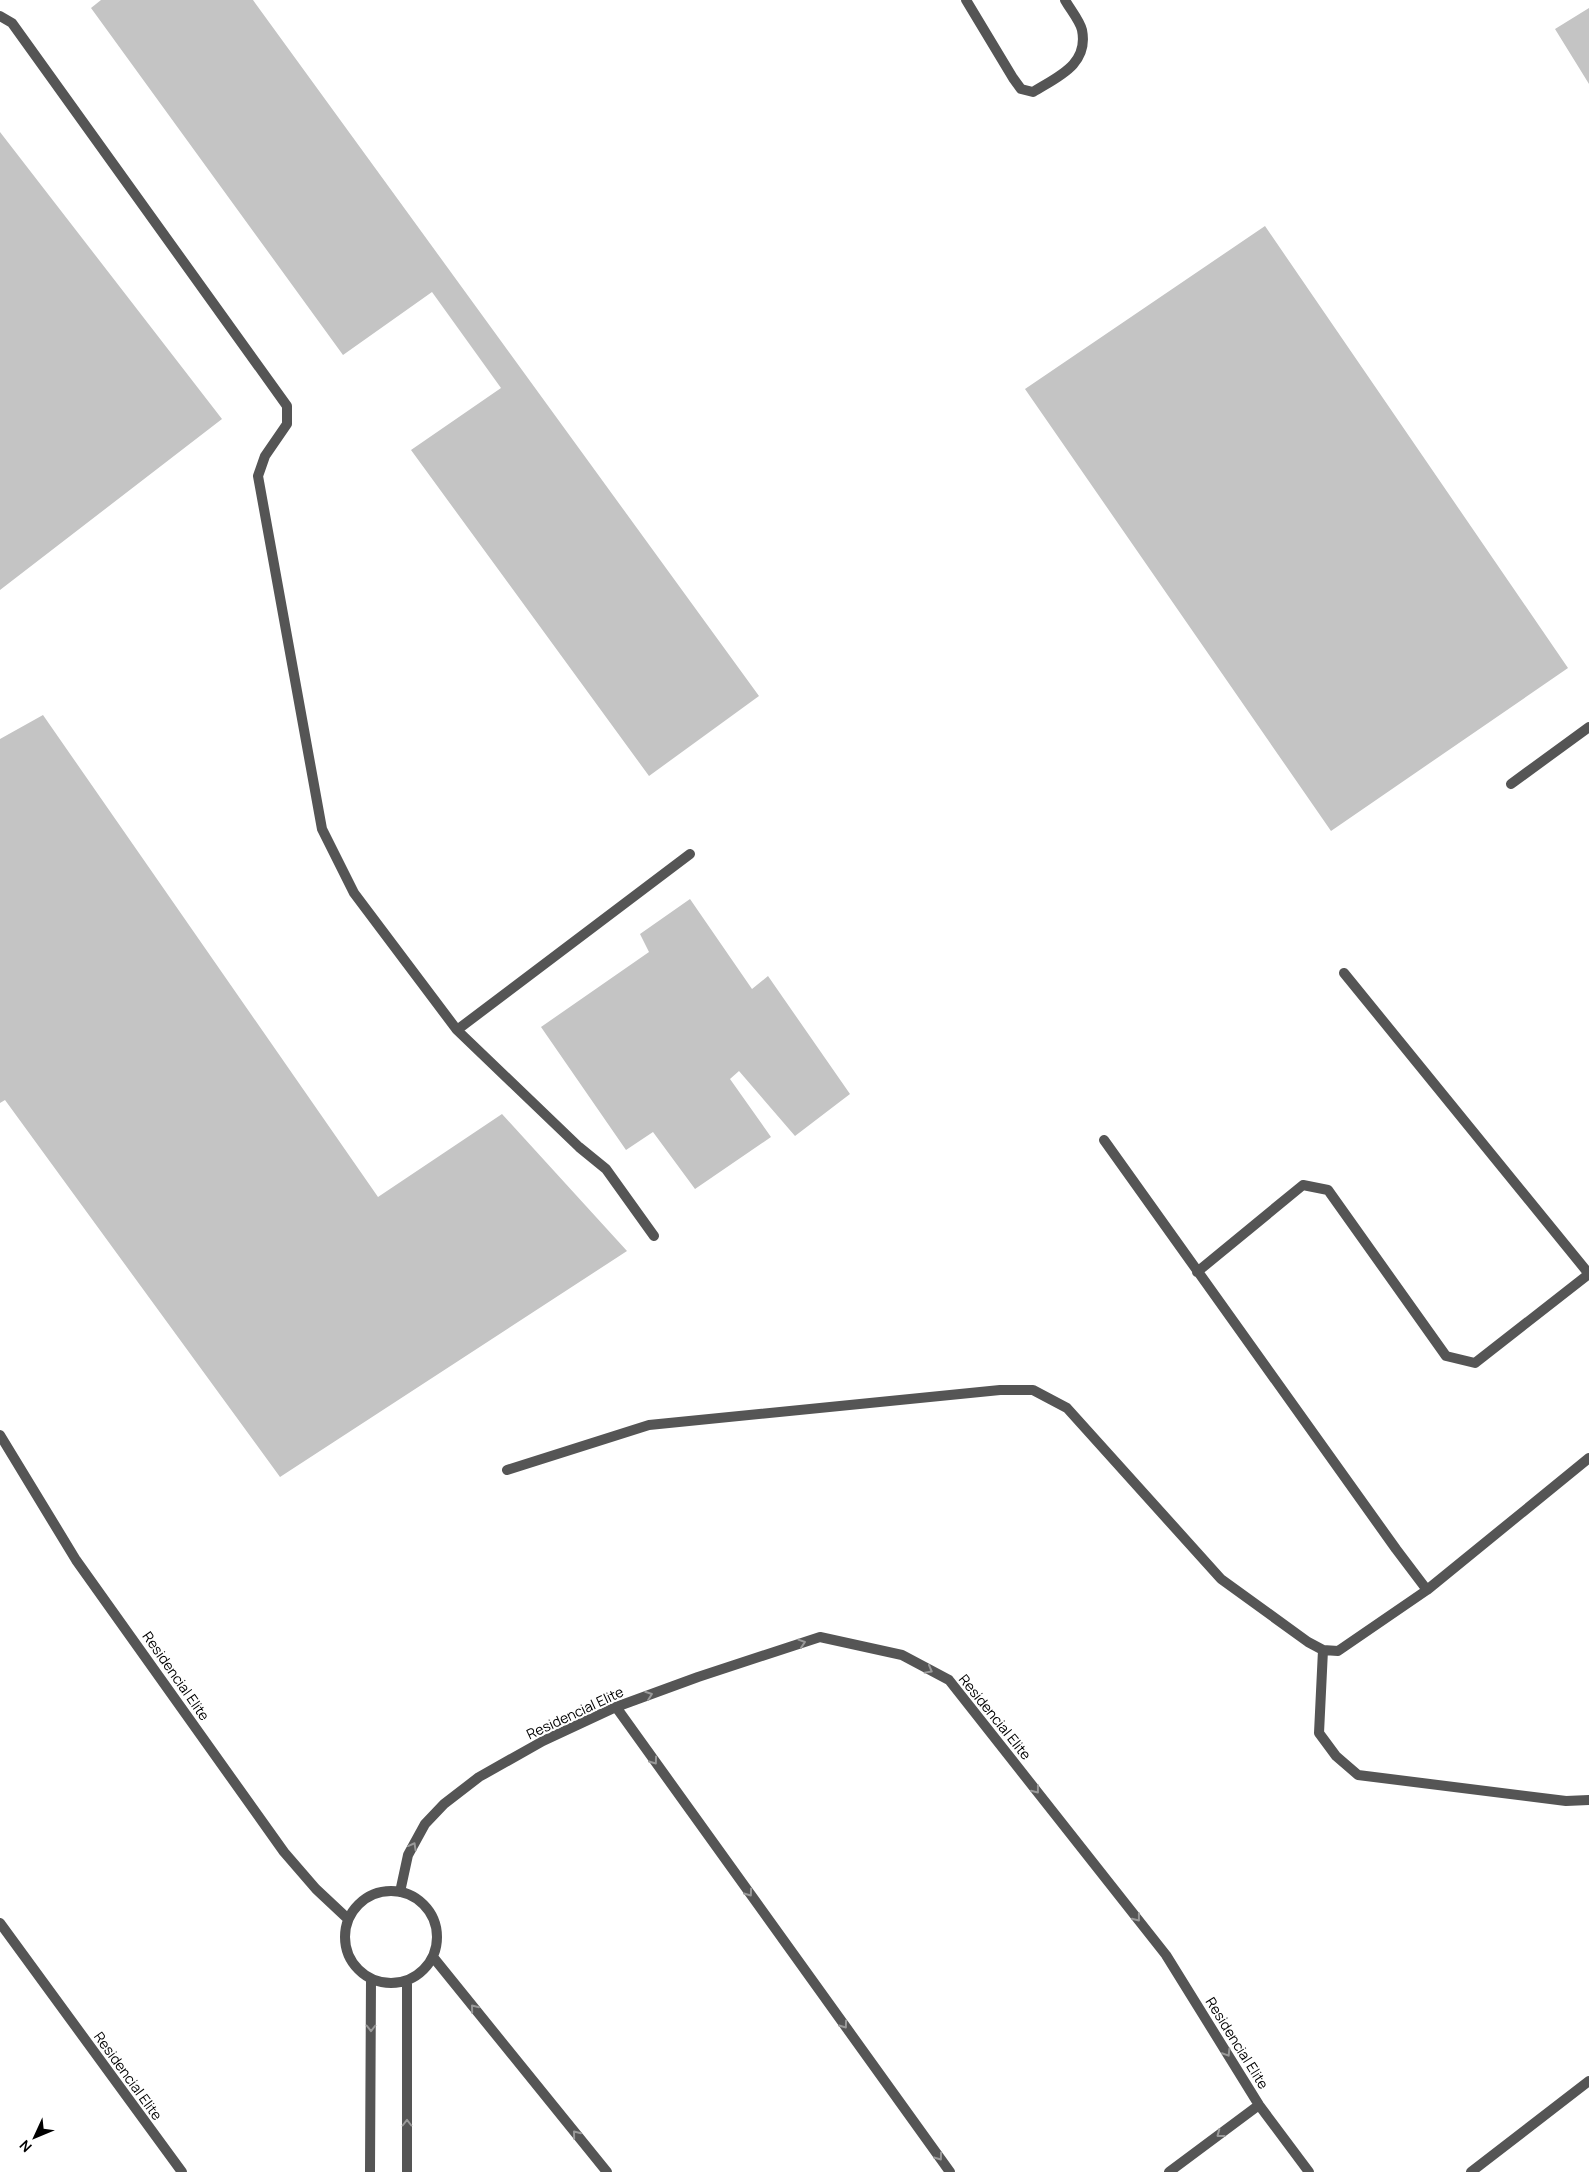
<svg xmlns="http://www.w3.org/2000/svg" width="1589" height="2172" font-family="Manrope,sans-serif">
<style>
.building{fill:#c4c4c4}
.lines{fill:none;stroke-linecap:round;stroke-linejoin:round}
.service{stroke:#555;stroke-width:10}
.minor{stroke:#555;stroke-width:10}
.oneway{stroke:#999}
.labels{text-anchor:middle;stroke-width:4;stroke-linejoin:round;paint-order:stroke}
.street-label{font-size:14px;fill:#000;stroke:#fff}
</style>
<rect width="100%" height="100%" fill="#fff"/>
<path class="building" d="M101 0H253L759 696 649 776 411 450 501 388 432 292 343 355 91 8Z
M1589 8V84L1555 29Z
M0 132 222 419 0 590Z
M1265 226 1568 668 1331 831 1025 389Z
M43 715 378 1197 502 1114 627 1251 280 1477 5 1100 0 1103V739Z
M690 899 752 989 768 976 850 1094 795 1136 739 1071 730 1079 771 1137 695 1189 653 1132 626 1150 541 1027 649 952 640 934Z"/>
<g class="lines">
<path class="service" d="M966 0 1013 78 1021 89 1033 92C1057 77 1089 65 1082 30 1080 21 1070 9 1065 0
M0 16 12 23 287 406V424L265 456 258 476 322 829 354 893 457 1030 579 1147 606 1169 654 1236
M1511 784 1589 727
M1344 973 1589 1274
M457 1030 690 854
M1104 1140 1396 1549 1427 1590 1589 1458
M1197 1272 1303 1185 1328 1190 1446 1356 1475 1363 1589 1274
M507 1470 649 1425 1000 1390H1033L1067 1408 1221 1579 1308 1642 1323 1650 1338 1651 1427 1590
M1323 1650 1319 1733 1336 1756 1358 1775 1566 1801 1589 1800"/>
<path class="minor" d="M0 1435 76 1560 284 1852 316 1889 348 1919
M616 1707 950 2172
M345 1937a46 46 0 1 1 92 0a46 46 0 1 1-92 0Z
M400 1892 408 1855 425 1824 444 1804 479 1777 543 1741 616 1707 698 1677 820 1637 902 1655 949 1680 1166 1955 1259 2105 1309 2172
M0 1923 182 2172
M433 1957 607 2172
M407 1981V2172
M370 2172 371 1979
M1169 2172 1259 2105
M1471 2172 1589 2081"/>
</g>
<defs><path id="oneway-chevron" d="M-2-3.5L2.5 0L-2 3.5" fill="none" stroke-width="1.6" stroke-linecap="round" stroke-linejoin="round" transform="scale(1.25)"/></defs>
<g class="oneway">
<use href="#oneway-chevron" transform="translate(802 1643) rotate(-18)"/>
<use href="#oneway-chevron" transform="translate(929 1670) rotate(29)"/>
<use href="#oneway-chevron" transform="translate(649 1695) rotate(-20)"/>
<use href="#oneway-chevron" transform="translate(654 1761) rotate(54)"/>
<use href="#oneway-chevron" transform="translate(1036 1790) rotate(52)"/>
<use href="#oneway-chevron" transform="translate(413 1846) rotate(-61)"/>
<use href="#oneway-chevron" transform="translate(749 1893) rotate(54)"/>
<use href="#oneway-chevron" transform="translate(1137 1918) rotate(52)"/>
<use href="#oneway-chevron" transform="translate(474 2008) rotate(-129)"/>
<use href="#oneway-chevron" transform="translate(844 2025) rotate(54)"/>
<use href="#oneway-chevron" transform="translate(371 2028) rotate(90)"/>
<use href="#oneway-chevron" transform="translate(1227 2053) rotate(58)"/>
<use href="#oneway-chevron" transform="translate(407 2123) rotate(-90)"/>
<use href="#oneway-chevron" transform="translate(576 2134) rotate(-129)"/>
<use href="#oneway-chevron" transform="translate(1220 2134) rotate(143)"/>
<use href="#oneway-chevron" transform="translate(939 2157) rotate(54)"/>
</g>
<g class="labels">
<g class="street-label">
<text transform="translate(176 1676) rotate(55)" y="5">Residencial Elite</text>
<text transform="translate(575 1713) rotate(-25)" y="5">Residencial Elite</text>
<text transform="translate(995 1717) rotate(51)" y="5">Residencial Elite</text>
<text transform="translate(1237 2043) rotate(58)" y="5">Residencial Elite</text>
<text transform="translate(128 2076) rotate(54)" y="5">Residencial Elite</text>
</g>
</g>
<g transform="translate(35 2137) rotate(226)" stroke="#ffffff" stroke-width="4" paint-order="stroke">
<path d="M0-4L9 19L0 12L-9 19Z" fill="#000000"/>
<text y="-8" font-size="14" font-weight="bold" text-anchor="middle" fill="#000000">N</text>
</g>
</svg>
